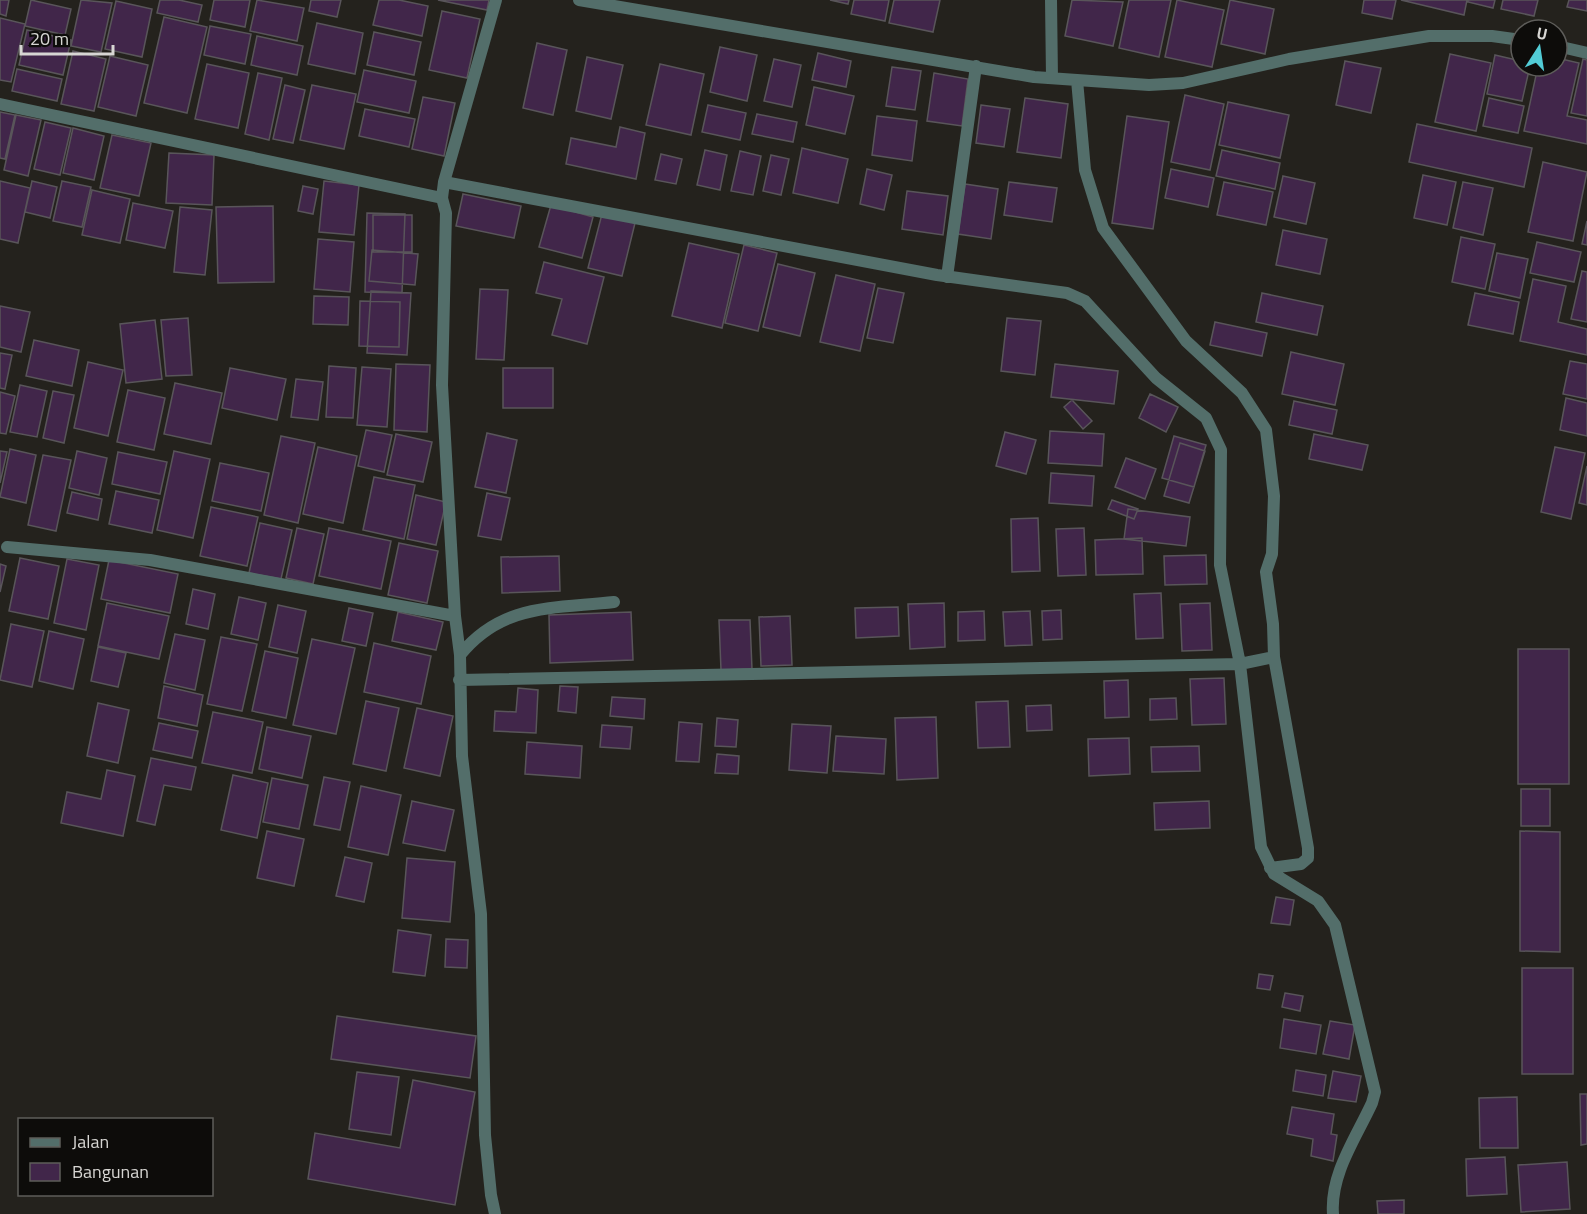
<svg xmlns="http://www.w3.org/2000/svg" width="1587" height="1214" font-family="'Titillium Web',sans-serif">
<style>
.building{fill:#41264a;stroke:#59555a;stroke-width:1.5}
.lines{fill:none;stroke-linecap:round;stroke-linejoin:round}
.street{stroke:#536e6a;stroke-width:12}
</style>
<rect width="100%" height="100%" fill="#24221d"/>
<path class="building" d="M0 0H9L6 16 0 14Z
M31 0 71 9 65 35 25 26Z
M81 0 112 3 101 52 71 46Z
M160 0H179L202 5 198 22 157 13Z
M214 0H250L245 27 210 20Z
M257 0 304 8 297 41 250 31Z
M311 0H341L337 17 309 11Z
M379 0H399L428 6 422 36 373 25Z
M438 0H489L487 10Z
M830 0H849L848 4Z
M854 0H889L885 21 851 14Z
M894 0H940L933 32 889 23Z
M1072 0 1123 2 1113 46 1065 36Z
M1129 0H1171L1159 57 1119 48Z
M1177 0 1224 10 1212 67 1165 57Z
M1230 0 1274 9 1265 54 1221 44Z
M1364 0H1396L1392 19 1362 13Z
M1401 0H1467L1464 15Z
M1468 0H1495L1493 8 1468 2Z
M1503 0H1538L1534 16 1501 9Z
M1569 0H1587V11L1567 7Z
M116 1 152 9 142 57 105 49Z
M442 11 480 19 467 78 429 70Z
M164 17 207 27 187 113 144 103Z
M0 18 25 24 11 82 0 80Z
M317 23 363 33 355 74 308 64Z
M210 26 251 34 245 64 204 55Z
M27 30 71 40 63 75 19 65Z
M374 32 421 42 414 75 367 65Z
M257 36 303 46 297 75 251 65Z
M537 43 567 50 553 115 523 108Z
M720 47 757 55 747 101 710 92Z
M73 51 106 59 94 111 61 104Z
M818 53 851 61 846 87 812 80Z
M1450 54 1491 63 1476 131 1435 122Z
M1495 55 1521 61V66H1530L1522 101 1487 94Z
M110 56 148 65 136 116 98 107Z
M587 57 623 65 611 119 576 111Z
M1557 58 1579 63 1567 116 1587 120V144L1524 131 1538 66H1557Z
M774 59 801 65 792 107 764 101Z
M1583 59 1587 60V116L1571 113Z
M1345 61 1381 68 1371 113 1336 105Z
M207 64 249 73 238 128 195 119Z
M660 64 704 74 691 135 646 125Z
M892 67 921 71 915 110 886 106Z
M17 69 62 79 57 101 12 91Z
M364 70 416 81 409 113 357 102Z
M258 73 282 78 269 140 245 134Z
M934 73 968 79 962 126 927 121Z
M285 85 305 90 293 143 273 139Z
M312 85 356 94 344 149 300 140Z
M814 87 854 96 845 134 806 125Z
M1185 95 1224 104 1210 170 1171 162Z
M423 97 455 103 444 156 412 149Z
M1025 98 1068 104 1061 158 1017 152Z
M1489 98 1524 106 1518 133 1483 126Z
M1228 102 1289 115 1280 158 1219 145Z
M708 105 746 113 740 140 702 132Z
M981 105 1010 109 1004 147 976 143Z
M365 109 415 119 409 147 359 136Z
M0 112 15 115 5 159 0 158Z
M757 114 797 122 793 142 752 134Z
M16 115 41 120 28 176 4 170Z
M877 116 917 121 912 161 872 155Z
M1127 116 1169 122 1153 229 1112 223Z
M45 122 71 128 60 175 34 169Z
M1417 124 1532 148 1524 187 1409 162Z
M620 127 645 133 636 179 566 164 571 138 616 147Z
M73 128 104 136 94 180 63 173Z
M112 135 151 143 139 196 100 188Z
M802 148 848 159 838 203 793 193Z
M705 150 727 155 720 190 697 185Z
M1222 150 1280 163 1275 189 1216 176Z
M740 151 761 156 753 195 731 191Z
M169 153 214 155 212 205 166 203Z
M661 154 682 159 676 184 655 180Z
M771 155 789 159 781 195 763 191Z
M1543 162 1587 172 1573 241 1528 232Z
M867 169 892 175 884 210 860 204Z
M1171 169 1214 178 1208 207 1165 198Z
M1423 175 1456 182 1447 225 1414 218Z
M1283 176 1315 183 1306 224 1274 217Z
M0 181 30 188 18 243 0 239Z
M32 181 57 187 50 218 25 212Z
M62 181 91 187 82 227 53 221Z
M324 181 359 185 354 235 319 232Z
M1009 182 1057 188 1052 222 1004 215Z
M1224 182 1273 192 1266 225 1217 215Z
M1463 182 1493 188 1483 235 1453 228Z
M965 184 998 189 991 239 958 234Z
M303 186 318 189 313 214 298 211Z
M92 190 130 199 120 243 82 235Z
M907 191 948 196 943 235 902 229Z
M463 194 521 206 514 238 456 226Z
M133 203 173 211 165 248 126 240Z
M551 205 593 217 582 258 539 247Z
M273 206 274 282 218 283 216 207Z
M180 207 212 210 205 275 174 272Z
M367 213 405 214 402 293 365 292Z
M602 214 635 223 622 276 588 268Z
M373 215H412V252H373Z
M1587 221V245L1582 244Z
M1283 230 1327 239 1320 274 1276 265Z
M1461 237 1495 244 1485 289 1452 282Z
M318 239 354 242 350 292 314 289Z
M1537 242 1581 252 1574 282 1530 273Z
M689 243 739 254 722 328 672 316Z
M744 245 777 253 758 331 725 323Z
M372 250 418 254 415 285 369 281Z
M1497 253 1528 259 1520 298 1489 291Z
M544 262 604 277 587 344 552 335 562 299 536 293Z
M778 264 815 273 800 336 763 327Z
M1582 271 1587 272V322L1571 319Z
M836 275 875 284 860 351 820 342Z
M1533 279 1566 286 1558 322 1587 329V355L1520 341Z
M878 288 904 293 893 343 867 338Z
M480 289 508 290 504 360 476 359Z
M371 291 411 293 407 355 367 353Z
M1262 293 1323 306 1317 335 1256 322Z
M1475 293 1519 302 1513 334 1468 325Z
M314 296 349 297 348 325 313 324Z
M360 301 400 302 399 347 359 346Z
M0 306 30 312 21 352 0 347Z
M188 318 192 375 166 376 161 320Z
M1007 318 1041 321 1035 375 1001 371Z
M155 320 162 379 126 383 120 324Z
M1215 322 1267 333 1262 356 1210 345Z
M34 340 79 350 72 386 26 376Z
M1291 352 1344 364 1335 405 1282 394Z
M0 353 12 355 5 389 0 388Z
M1570 361 1587 364V399L1563 394Z
M88 362 123 370 108 436 74 428Z
M396 364 430 365 427 432 394 430Z
M1055 364 1118 371 1114 404 1051 397Z
M329 366 356 368 353 418 326 417Z
M362 367 391 369 387 427 357 425Z
M230 368 286 379 277 420 222 408Z
M503 368H553V408H503Z
M296 379 323 382 318 420 291 417Z
M175 383 222 393 211 444 164 434Z
M20 385 47 391 37 437 10 432Z
M128 390 165 398 154 450 117 442Z
M53 391 74 395 64 443 43 438Z
M0 392 15 396 6 434 0 433Z
M1150 394 1178 407 1166 432 1139 418Z
M1566 398 1587 403V436L1560 430Z
M1072 400 1092 421 1083 429 1064 407Z
M1294 401 1337 410 1332 434 1289 425Z
M366 430 392 435 384 472 358 466Z
M1050 431 1104 434 1102 466 1048 463Z
M1005 432 1036 440 1026 474 996 466Z
M487 433 517 440 506 493 475 487Z
M396 434 432 442 423 482 387 475Z
M1314 434 1368 445 1362 470 1309 459Z
M281 436 315 443 298 523 264 515Z
M1174 436 1206 445 1194 487 1162 478Z
M1180 443 1205 451 1189 503 1164 496Z
M318 447 357 456 343 523 303 514Z
M1555 447 1585 453 1571 519 1541 512Z
M10 449 36 455 26 503 0 497Z
M0 451 7 452 0 483Z
M77 451 107 458 99 495 69 488Z
M174 451 210 459 193 538 157 530Z
M118 452 167 462 160 494 112 484Z
M43 455 71 460 56 531 28 525Z
M1126 458 1156 469 1145 499 1115 487Z
M220 463 269 473 261 511 212 501Z
M1587 466V505L1579 503Z
M1051 473 1094 476 1092 506 1049 503Z
M374 477 415 485 404 539 363 530Z
M116 491 159 500 152 533 109 524Z
M72 492 102 499 98 520 67 513Z
M487 493 510 498 501 540 478 536Z
M416 495 446 502 436 545 407 539Z
M1112 500 1138 509 1134 519 1108 509Z
M211 507 258 517 247 566 200 556Z
M1128 509 1190 517 1186 546 1124 539Z
M1038 518 1040 571 1012 572 1011 519Z
M260 523 292 530 281 579 249 573Z
M297 528 324 534 313 584 286 578Z
M329 528 391 541 381 589 319 576Z
M1084 528 1086 575 1058 576 1056 529Z
M1142 538 1143 574 1096 575 1095 540Z
M399 543 438 551 427 603 388 595Z
M1206 555 1207 584 1165 585 1164 556Z
M559 556 560 591 502 593 501 557Z
M20 558 59 566 48 619 9 611Z
M67 559 99 565 86 630 54 623Z
M109 560 178 574 170 613 101 599Z
M0 564 6 566 0 592Z
M193 589 215 594 208 629 186 624Z
M1161 593 1163 638 1136 639 1134 594Z
M239 597 266 603 258 640 231 634Z
M107 603 169 616 159 659 98 646Z
M944 603 945 647 910 649 908 604Z
M1210 603 1212 650 1182 651 1180 604Z
M278 605 306 611 297 653 269 647Z
M898 607 899 636 856 638 855 608Z
M349 608 373 613 366 646 342 641Z
M1061 610 1062 639 1043 640 1042 611Z
M984 611 985 640 958 641V612Z
M1030 611 1032 645 1005 646 1003 612Z
M398 612 443 622 436 650 392 641Z
M631 612 633 660 550 663 549 615Z
M790 616 792 665 761 666 759 617Z
M719 620H750L752 669 721 670Z
M11 624 44 631 32 687 0 680Z
M49 631 84 639 73 689 39 681Z
M175 634 205 640 195 690 164 683Z
M221 637 257 644 242 711 207 704Z
M312 639 355 648 336 734 293 725Z
M374 643 431 656 421 704 364 692Z
M98 647 126 653 118 687 91 681Z
M1518 649H1569V784H1518Z
M265 651 298 658 286 718 252 711Z
M1224 678 1226 724 1192 725 1190 679Z
M1128 680 1129 717 1105 718 1104 681Z
M164 686 203 695 197 726 158 718Z
M560 686 578 687 576 713 558 711Z
M518 688 538 690 536 733 494 731 495 711 516 712Z
M612 697 645 699 644 719 610 716Z
M1176 698 1177 719 1150 720V699Z
M366 701 399 708 386 771 353 764Z
M1008 701 1010 747 978 748 976 702Z
M98 703 129 710 118 763 87 756Z
M1051 705 1052 730 1027 731 1026 706Z
M417 708 453 716 440 776 404 768Z
M213 712 263 722 252 773 202 763Z
M936 717 938 778 897 780 895 718Z
M717 718 738 720 736 747 715 746Z
M679 722 702 724 699 762 676 761Z
M159 723 198 731 192 758 153 750Z
M792 724 831 726 827 773 789 770Z
M602 725 632 727 630 749 600 747Z
M267 727 311 736 302 778 259 769Z
M836 736 886 739 884 774 833 771Z
M1129 738 1130 774 1089 776 1088 739Z
M527 742 582 746 580 778 525 774Z
M1199 746 1200 771 1152 772 1151 747Z
M717 754 739 756 738 774 715 773Z
M151 758 196 767 191 790 164 785 155 825 137 821Z
M107 770 135 776 123 836 61 823 67 792 101 799Z
M233 775 268 783 257 838 221 830Z
M324 777 350 782 340 830 314 825Z
M272 778 308 785 299 829 263 822Z
M361 786 401 795 388 855 348 847Z
M1521 789H1550V826H1521Z
M412 801 454 810 445 851 403 843Z
M1209 801 1210 828 1155 830 1154 803Z
M267 831 304 839 294 886 257 878Z
M1520 831 1560 832V952L1520 951Z
M345 857 372 863 364 902 336 896Z
M407 858 455 862 450 922 402 918Z
M1276 897 1294 900 1290 925 1271 923Z
M398 930 431 935 425 976 393 972Z
M446 939 468 940 467 968 445 967Z
M1522 968H1573V1074H1522Z
M1259 974 1273 976 1270 990 1257 988Z
M1285 993 1303 996 1300 1011 1282 1007Z
M337 1016 476 1036 470 1078 331 1059Z
M1284 1019 1321 1025 1316 1054 1280 1048Z
M1330 1021 1355 1025 1349 1059 1323 1054Z
M1296 1070 1326 1075 1323 1096 1293 1091Z
M1333 1071 1361 1076 1356 1102 1328 1098Z
M357 1072 399 1077 391 1135 349 1129Z
M413 1080 475 1092 455 1205 308 1179 315 1133 400 1148Z
M1580 1094H1587V1144L1581 1145Z
M1517 1097 1518 1148H1480L1479 1098Z
M1292 1107 1334 1114 1331 1134 1337 1135 1333 1161 1311 1156 1313 1139 1287 1134Z
M1505 1157 1507 1194 1467 1196 1466 1159Z
M1567 1162 1570 1209 1521 1212 1518 1165Z
M1404 1200V1214H1378L1377 1201Z"/>
<g class="lines">
<path class="street" d="M579 0 1034 77 1149 85 1183 83 1289 59 1429 36H1492L1521 40
M1051 0 1052 78
M1557 46 1587 53
M1077 80 1085 170 1103 228 1186 341 1242 393 1266 430 1274 496 1272 554 1266 572 1273 624 1274 657 1308 848V858L1301 864 1270 868
M0 104 442 198
M444 182 937 275 1067 293 1085 301 1156 378 1206 418 1221 450 1220 565 1240 664 1261 847 1274 874 1318 901 1335 925 1375 1092 1372 1103C1356 1138 1330 1174 1333 1214
M947 277 976 66
M7 547 150 560 455 616
M460 655C502 603 553 609 614 602
M459 680 1240 664 1274 657
M495 1214 491 1195 485 1135 481 914 462 756 460 655 455 616 442 385 446 213 442 198 444 182 496 0"/>
</g>
<rect x="18" y="1118" width="195" height="78" fill="#0d0c0a" stroke="#5e5d5a" stroke-width="1.5"/>
<rect x="30" y="1138" width="30" height="9" fill="#536e6a" stroke="#5e5d5a" stroke-width="1.5"/>
<text x="72" y="1148" font-size="18" fill="#d7d6d3">Jalan</text>
<rect x="30" y="1163" width="30" height="18" fill="#41264a" stroke="#5e5d5a" stroke-width="1.5"/>
<text x="72" y="1178" font-size="18" fill="#d7d6d3">Bangunan</text>
<g transform="translate(1539 48) rotate(12)"><circle r="28" fill="#0d0c0a" stroke="#5e5d5a" stroke-width="1.5"/>
<path d="M0-4.5L10 22L0 15L-10 22Z" fill="#52ccd6"/>
<text y="-9" font-size="16" font-weight="bold" text-anchor="middle" fill="#d7d6d3">U</text>
</g>
<path d="M21 45v9h92v-9" fill="none" stroke="#d7d6d3" stroke-width="3"/>
<text x="30" y="45" font-size="18" fill="#d7d6d3" stroke="#0d0c0a" stroke-width="4.5" paint-order="stroke">20 m</text>
</svg>
